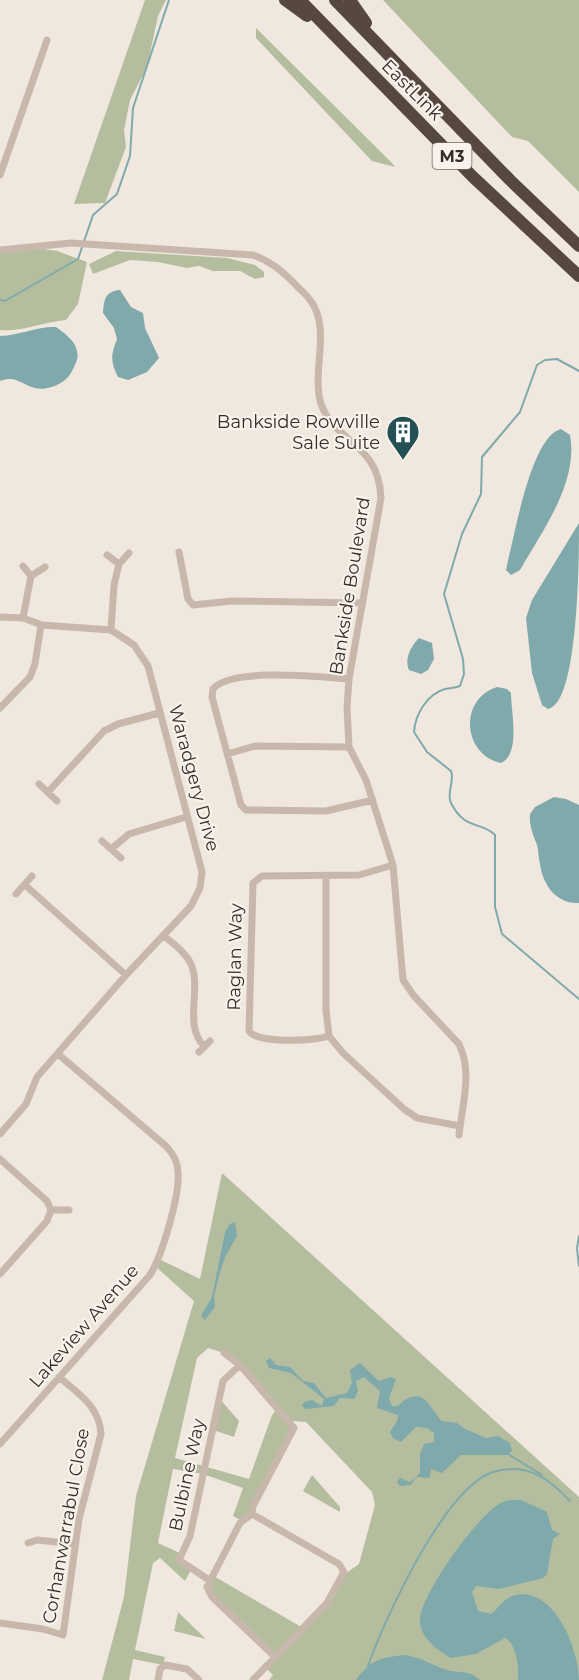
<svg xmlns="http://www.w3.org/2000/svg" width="579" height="1680" font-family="Montserrat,sans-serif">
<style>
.green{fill:#b4be9f;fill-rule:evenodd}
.water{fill:#7fa9ab}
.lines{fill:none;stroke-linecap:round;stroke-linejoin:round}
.stream{stroke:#7fa9ab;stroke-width:2}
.street{stroke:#c7b8ab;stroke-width:7}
.highway{stroke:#564841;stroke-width:12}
.labels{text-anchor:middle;stroke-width:4.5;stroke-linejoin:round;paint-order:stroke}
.shield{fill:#f8f2ea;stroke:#706863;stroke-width:1.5}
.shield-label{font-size:16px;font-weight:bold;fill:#362d29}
.street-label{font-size:18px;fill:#362d29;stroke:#f8f2ea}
.poi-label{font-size:18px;fill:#362d29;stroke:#f8f2ea;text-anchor:end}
</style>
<rect width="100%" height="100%" fill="#f0e8de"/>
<path class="green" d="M145 0H166L158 16 147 67 130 100 124 130 126 147 105 203 74 204Z
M383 0H579V192L528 141 512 137Z
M256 28 392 163 395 167 372 161 256 38Z
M44 249 57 251 87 262 78 304 66 320C44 322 22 332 0 330V253Z
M116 251 227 258 255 265 264 272V277L255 279 240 271H213L199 266 187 268 158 262 130 260 93 274 89 264Z
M222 1173 579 1497V1680H269L273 1675 265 1667 274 1658 210 1594 212 1575 303 1628 326 1605 342 1576 359 1564 375 1505 372 1492 306 1422 291 1421 293 1425 252 1510 242 1521 233 1516 243 1488 203 1474 173 1469 158 1543 182 1554 180 1557 191 1570 185 1581 160 1558 153 1563 135 1650 165 1657 163 1665 133 1659 129 1680H102L124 1597 136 1496 194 1301 155 1266 159 1259 200 1279ZM208 1348 224 1353 278 1408 272 1415 249 1479 175 1458 197 1358Z
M219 1398 239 1421 234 1437 213 1430Z
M312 1475 340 1507V1512L303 1491Z
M178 1612 206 1639 174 1631Z"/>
<path class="water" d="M120 290 131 307 143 313 145 328 159 358 147 372 128 380 118 377C110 361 111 355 117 339L114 328 103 313C104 300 105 291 120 290Z
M56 327C64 333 75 340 77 351 79 359 75 365 71 373 65 384 47 391 35 388 20 384 16 375 0 381V336C20 335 39 326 56 327Z
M561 429 570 435C579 482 541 533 520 570L511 575 506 570 509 556C516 529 532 436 561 429Z
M579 523C579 556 579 704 548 709L542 705 532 673 526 618 532 600Z
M419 638 432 643 434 659 428 670 421 674 409 670C404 659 411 646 419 638Z
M497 687 507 689 511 693C511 712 521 754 501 763 462 754 459 699 497 687Z
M554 797 566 799 579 805V903C556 904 543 885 540 864 538 858 539 851 537 845 533 834 529 826 530 814L535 807Z
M235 1222 237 1236 226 1255 220 1272 214 1296 215 1307 205 1320 201 1316 212 1297 225 1232 230 1224Z
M270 1358 276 1365 290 1367 303 1381 314 1383 326 1398 347 1393 352 1383 350 1370 360 1363 379 1381 391 1377 396 1379 389 1398 392 1406C399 1407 399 1404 405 1400 425 1387 431 1410 442 1421L457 1423 465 1429 486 1438 498 1436 510 1443 512 1451 507 1455H461L442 1473 431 1469 430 1478 416 1477 411 1485 400 1486 397 1482 400 1478 410 1482 420 1473V1454L424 1444 434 1442V1433L427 1428 416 1427 401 1442 393 1438 390 1432 397 1421 398 1415 377 1408 380 1391 364 1377 356 1381 358 1391 354 1399 340 1398 334 1406 305 1409 302 1405 304 1402 312 1400 322 1406 324 1399 291 1373 269 1368 266 1361Z
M521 1500 547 1512 552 1530 560 1534 553 1539 547 1574 543 1578 499 1589 476 1586 472 1592 478 1611 491 1614C499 1608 502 1600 512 1596 553 1583 579 1649 579 1680H518C519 1668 517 1644 505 1638L476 1654 451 1658C437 1650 420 1638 420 1620 420 1595 476 1518 499 1504 506 1500 513 1499 521 1500Z
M403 1655C418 1656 430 1664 444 1669 457 1674 469 1669 480 1680H356C372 1659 377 1659 403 1655Z"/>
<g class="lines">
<path class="stream" d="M0 300 5 301 78 259 93 215 117 194 130 156 133 108 169 0
M579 371 557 359 545 360 537 365 520 412 482 457 481 494 462 534 444 594 463 659 464 674 460 686C455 688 450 688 445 689 427 694 415 715 414 732L427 752 451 771C455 781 446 793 451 803 465 831 482 821 495 835V907L502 934 579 999
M579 1236 577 1248 579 1266
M508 1454 542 1475
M368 1666C384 1620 445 1487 493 1472 526 1462 549 1478 570 1501"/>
<path class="street" d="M0 175 47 40
M0 250 71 243 253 255C270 261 281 270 294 283 299 289 306 294 310 300 332 328 311 372 321 404 335 443 379 443 381 498L349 679 347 707 349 747 366 780 393 865 403 980 414 996 459 1044C473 1073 462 1105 459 1135
M179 552 188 599 193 605 232 601 362 603
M107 555 119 564 129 553
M23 566 31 576 45 567
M0 617 23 618 42 625 111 630 134 645 148 666 202 872 200 888 191 906 126 975 37 1077 26 1104 0 1134
M23 618 31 576
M111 630 114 585 119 564
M349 679C321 677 230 667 213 689L212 697 241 805 246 810 326 811 373 800
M0 708 30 677 35 664 41 625
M227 754 255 746 349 747
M39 784 57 801
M48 792 104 731 118 724 159 713
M102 841 121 858
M111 849 129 834 186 817
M326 877V1010L329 1036 343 1053 404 1109 417 1118 460 1126
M25 885 126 975
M16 894 32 876
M164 936C174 944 185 952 191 964 202 990 183 1025 204 1046
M329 1036C315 1041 257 1044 249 1031L253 883 262 876 359 875 393 865
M199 1052 210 1041
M0 1159 47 1201 51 1210
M51 1210H69
M0 1274 47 1221 51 1210
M224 1353 240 1365 294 1428 253 1506 252 1514 339 1564 344 1572 327 1603 253 1680
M0 1444 150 1275C162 1256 180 1195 178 1172 178 1162 173 1154 167 1147L58 1054
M252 1514 240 1523 207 1587 212 1597 275 1657
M28 1543 37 1540 75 1544
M209 1580 179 1560 190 1536 223 1381 240 1365
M0 1623 43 1629 63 1635 79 1519 101 1434C100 1407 78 1393 59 1377
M158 1680 160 1669 165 1665 187 1669 199 1680"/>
<path class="highway" d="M285 0 307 16
M300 0 473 177 579 276
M335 0 510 180 579 246
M350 0 366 23"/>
</g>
<defs>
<g id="building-pin" transform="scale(1.725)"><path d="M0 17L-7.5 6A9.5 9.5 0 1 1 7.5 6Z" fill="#235054" stroke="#f8f2ea"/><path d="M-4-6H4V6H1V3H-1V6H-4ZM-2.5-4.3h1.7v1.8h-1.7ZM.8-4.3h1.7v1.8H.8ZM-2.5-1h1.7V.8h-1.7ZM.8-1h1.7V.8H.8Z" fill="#fff"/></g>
</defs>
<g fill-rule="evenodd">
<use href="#building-pin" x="403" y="432"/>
</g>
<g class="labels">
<rect class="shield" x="432.5" y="143" width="39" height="26" rx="4.5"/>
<g class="shield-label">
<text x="452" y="162">M3</text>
</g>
<g class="street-label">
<text transform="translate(412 90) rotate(45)" y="6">EastLink</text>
<text transform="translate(350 586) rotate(-81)" y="6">Bankside Boulevard</text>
<text transform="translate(194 778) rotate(75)" y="6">Waradgery Drive</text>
<text transform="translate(235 957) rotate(-89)" y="6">Raglan Way</text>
<text transform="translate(84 1326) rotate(-49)" y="6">Lakeview Avenue</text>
<text transform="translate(187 1475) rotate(-78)" y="6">Bulbine Way</text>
<text transform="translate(66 1526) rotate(-80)" y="6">Corhanwarrabul Close</text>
</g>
<g class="poi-label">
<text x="380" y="428">Bankside Rowville<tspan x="380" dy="21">Sale Suite</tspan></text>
</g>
</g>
</svg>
